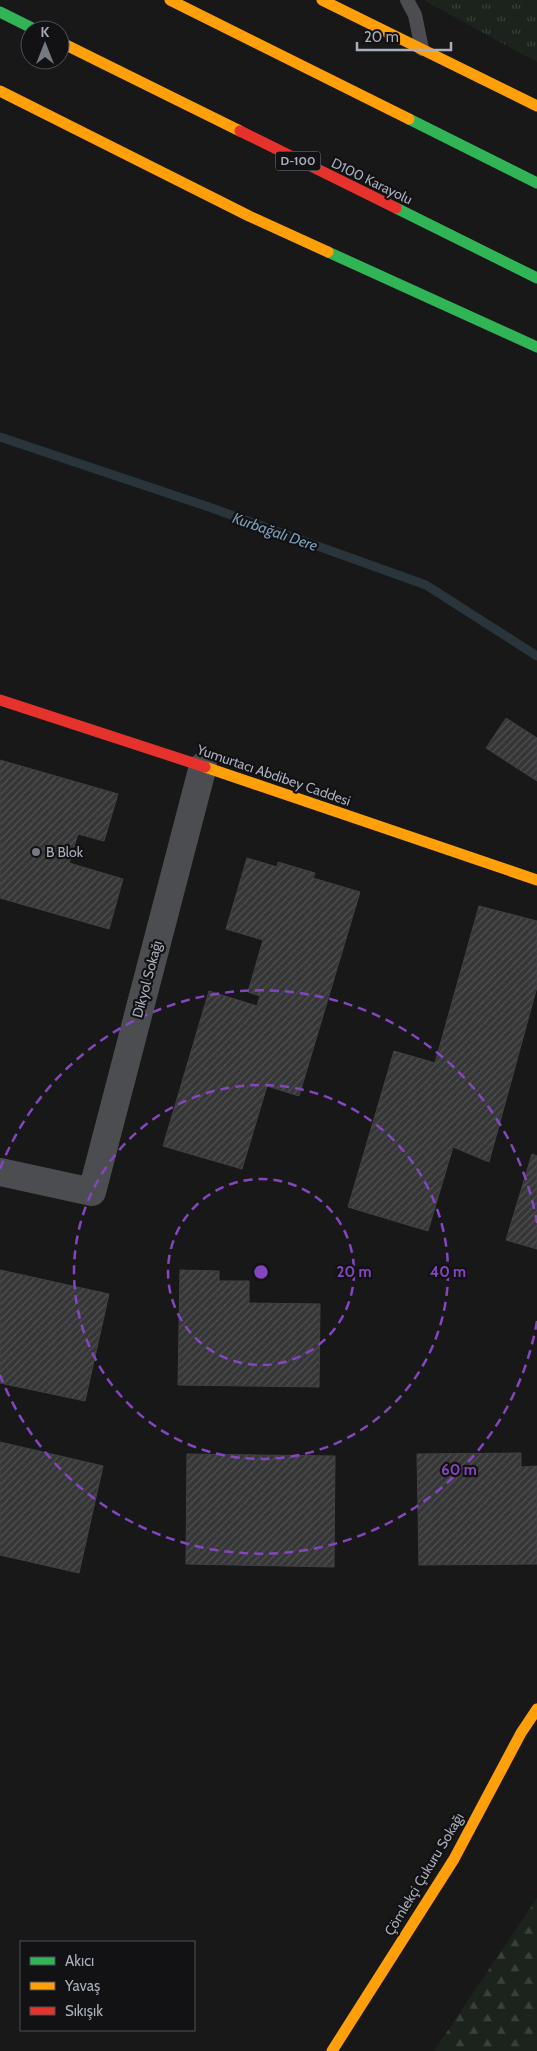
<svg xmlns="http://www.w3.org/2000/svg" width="537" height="2051" font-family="Cabin,sans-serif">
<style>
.grass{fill:url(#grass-tufts)}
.forest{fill:url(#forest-firs)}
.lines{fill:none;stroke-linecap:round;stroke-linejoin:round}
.stream{stroke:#2a343b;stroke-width:9}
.building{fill:url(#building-hatch);stroke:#404144}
.lane{stroke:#4b4d51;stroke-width:14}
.street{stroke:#4b4d51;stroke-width:28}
.fast{stroke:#30b455;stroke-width:11}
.slow{stroke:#ff9f0a;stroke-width:11}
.jam{stroke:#e5322d;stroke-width:11}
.ring{fill:none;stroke:#8446be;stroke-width:2.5;stroke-dasharray:9 6}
.poi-dot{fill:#767a81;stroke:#121214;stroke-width:2}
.labels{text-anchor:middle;stroke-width:4.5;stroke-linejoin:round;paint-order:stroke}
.shield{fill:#121214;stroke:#7b7f88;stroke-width:1}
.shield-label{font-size:12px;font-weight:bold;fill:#a8aeba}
.street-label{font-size:14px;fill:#a8aeba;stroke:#121214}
.poi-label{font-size:14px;fill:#a8aeba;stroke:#121214;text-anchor:start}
.water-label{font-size:15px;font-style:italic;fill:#7c9eb8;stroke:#121214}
.centre{fill:#8446be;stroke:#121214;stroke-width:2.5}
.ring-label{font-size:15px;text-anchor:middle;font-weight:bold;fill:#8446be;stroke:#121214;stroke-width:4.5;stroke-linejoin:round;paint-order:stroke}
</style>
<defs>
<pattern id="grass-tufts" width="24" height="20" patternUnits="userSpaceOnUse" patternTransform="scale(1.25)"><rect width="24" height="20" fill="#1b231c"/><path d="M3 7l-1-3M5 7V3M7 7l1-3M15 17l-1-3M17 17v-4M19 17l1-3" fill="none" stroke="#39403b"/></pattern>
<pattern id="forest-firs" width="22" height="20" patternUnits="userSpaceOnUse" patternTransform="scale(1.25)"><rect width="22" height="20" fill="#1b231c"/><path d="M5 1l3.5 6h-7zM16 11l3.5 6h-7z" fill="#39403b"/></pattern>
<pattern id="building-hatch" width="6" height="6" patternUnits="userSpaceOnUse" patternTransform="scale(1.25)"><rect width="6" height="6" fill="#363637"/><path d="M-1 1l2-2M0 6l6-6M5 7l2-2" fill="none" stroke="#505152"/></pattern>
</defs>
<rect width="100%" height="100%" fill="#181818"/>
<path class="grass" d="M425 0H537V62L425 1Z"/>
<path class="forest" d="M537 1898V2051H434Z"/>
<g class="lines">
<path class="stream" d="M0 437 206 506 426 585 537 656"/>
</g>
<path class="building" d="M506 718 537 738V781L486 748Z
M0 760 118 794 104 841 78 834 69 863 123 879 109 929 0 898Z
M247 858 277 867 278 862 315 873 313 878 360 892 299 1096 267 1086 242 1169 163 1146 209 991 257 1006 260 996 248 992 263 940 226 929Z
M479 906 537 921V987L489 1162 453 1147 428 1231 348 1207 394 1051 435 1063Z
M532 1154 537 1156V1249L506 1240Z
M0 1270 109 1294 85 1401 0 1383Z
M180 1270 219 1271V1281H249V1303L320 1304 319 1387 178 1385Z
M0 1442 103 1466 79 1573 0 1555Z
M521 1453V1467L537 1466V1564L419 1565 417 1454Z
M187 1454 335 1456 334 1567 186 1564Z"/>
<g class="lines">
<path class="lane" d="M407 0 415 15 422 49"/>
<path class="street" d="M0 1172 92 1192 203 766"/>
<path class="fast" d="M0 12 36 30
M409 119 537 183
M396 208 537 278
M328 252 537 347"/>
<path class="slow" d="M170 0 409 119
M322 0 537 106
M60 42 240 131
M0 91 249 216 328 252
M205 767 537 880
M332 2051 454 1859 521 1733 537 1709"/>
<path class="jam" d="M240 131 396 208
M0 700 205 767"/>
</g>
<g class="ring">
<circle cx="261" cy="1272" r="93"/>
<circle cx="261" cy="1272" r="187"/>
<path d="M537 1321A280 280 0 0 1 0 1375M0 1169A280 280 0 0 1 537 1223"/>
</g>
<circle class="poi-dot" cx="36" cy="852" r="5"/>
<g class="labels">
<rect class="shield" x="275.5" y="151.5" width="45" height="19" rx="4"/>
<g class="shield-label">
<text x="298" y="165">D-100</text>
</g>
<g class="street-label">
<text transform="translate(372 181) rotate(26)" y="5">D100 Karayolu</text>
<text transform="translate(274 775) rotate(19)" y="5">Yumurtacı Abdibey Caddesi</text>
<text transform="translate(147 979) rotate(-75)" y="5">Dikyol Sokağı</text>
<text transform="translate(424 1874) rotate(-59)" y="5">Çömlekçi Çukuru Sokağı</text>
</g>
<g class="poi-label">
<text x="46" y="857">B Blok</text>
</g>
<g class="water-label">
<text transform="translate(275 532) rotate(19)" y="5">Kurbağalı Dere</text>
</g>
</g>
<circle cx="261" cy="1272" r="8" class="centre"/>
<g class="ring-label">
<text x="354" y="1277">20 m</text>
<text x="448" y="1277">40 m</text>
<text x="459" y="1475">60 m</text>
</g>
<rect x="20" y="1941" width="175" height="90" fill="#121214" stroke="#4e5056"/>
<rect x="30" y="1957" width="25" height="8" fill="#30b455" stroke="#4e5056"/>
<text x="65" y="1966" font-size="15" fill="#a8aeba">Akıcı</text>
<rect x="30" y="1982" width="25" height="8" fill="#ff9f0a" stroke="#4e5056"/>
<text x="65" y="1991" font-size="15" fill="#a8aeba">Yavaş</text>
<rect x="30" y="2007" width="25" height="8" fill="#e5322d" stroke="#4e5056"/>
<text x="65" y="2016" font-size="15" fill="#a8aeba">Sıkışık</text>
<g transform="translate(45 45)"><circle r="24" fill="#121214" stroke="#4e5056"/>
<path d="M0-4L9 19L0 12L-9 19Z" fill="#767a81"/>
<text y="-8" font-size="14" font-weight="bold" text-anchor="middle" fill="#a8aeba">K</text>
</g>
<path d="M357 42v8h94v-8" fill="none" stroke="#a8aeba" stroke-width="2.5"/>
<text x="364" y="42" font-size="15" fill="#a8aeba" stroke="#121214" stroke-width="4" paint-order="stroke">20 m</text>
</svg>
